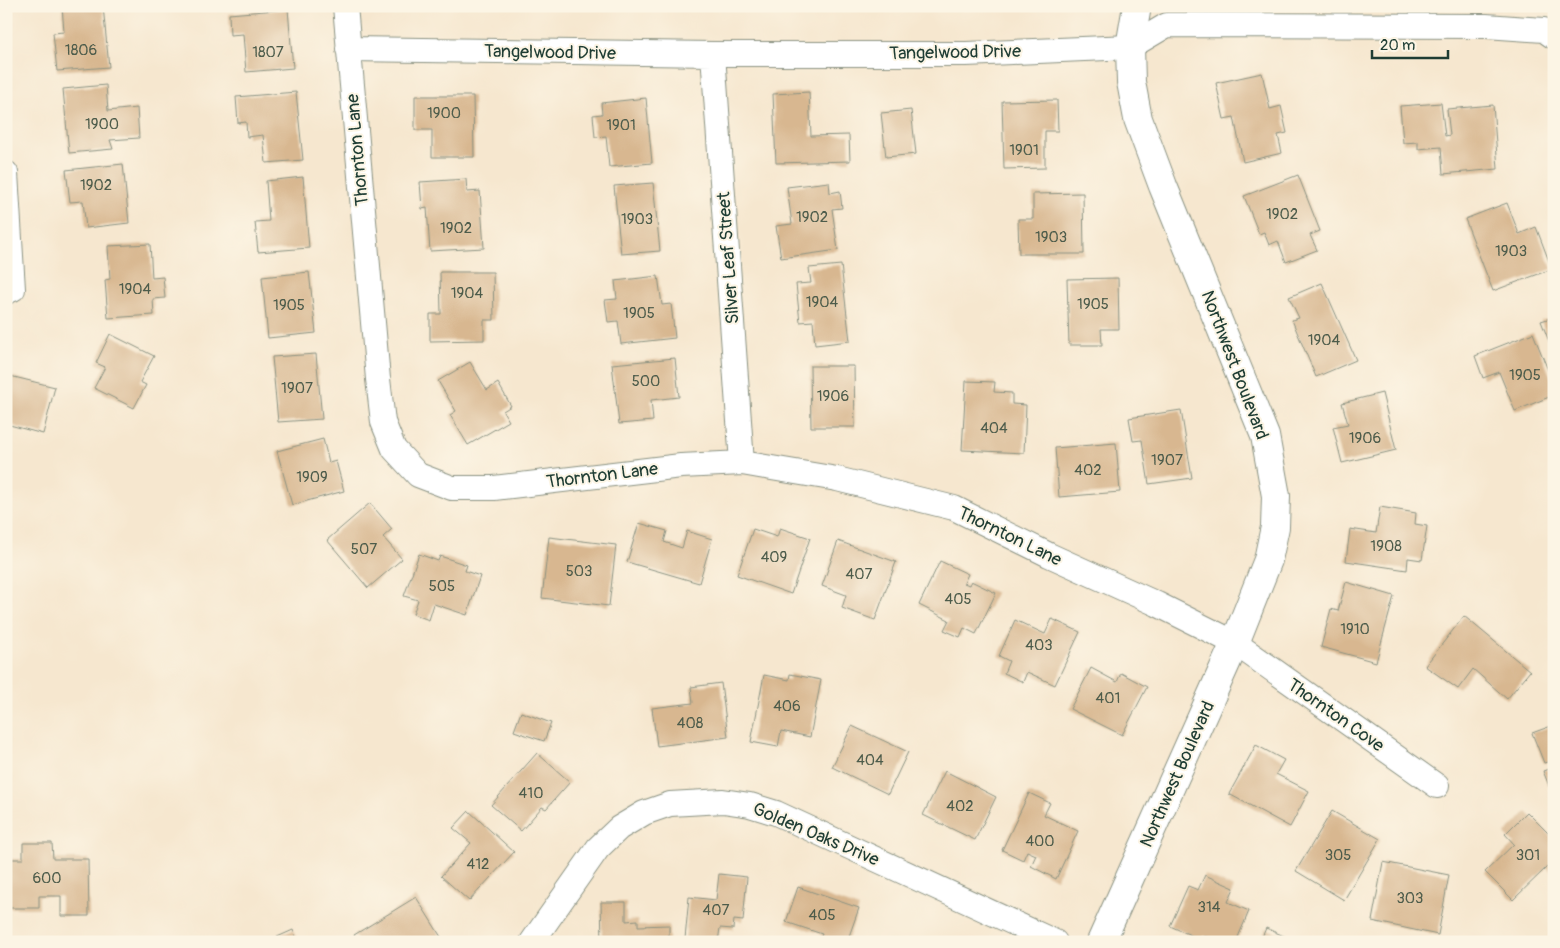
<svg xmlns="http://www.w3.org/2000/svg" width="1560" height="948" font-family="Pangolin,sans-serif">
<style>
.building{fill:#d8b790}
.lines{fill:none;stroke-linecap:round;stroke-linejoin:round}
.street-casing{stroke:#8a9282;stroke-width:26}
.secondary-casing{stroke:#8a9282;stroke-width:30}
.street{stroke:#fff;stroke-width:24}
.secondary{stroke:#fff;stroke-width:28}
.labels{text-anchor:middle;stroke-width:4;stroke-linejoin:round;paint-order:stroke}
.number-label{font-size:15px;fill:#4d5c4b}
.street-label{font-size:18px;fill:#1f3d34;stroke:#fcf5e5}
</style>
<rect width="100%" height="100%" fill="#fcf5e5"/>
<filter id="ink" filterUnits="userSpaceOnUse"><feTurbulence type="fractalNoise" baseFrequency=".02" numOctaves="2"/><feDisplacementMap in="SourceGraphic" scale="10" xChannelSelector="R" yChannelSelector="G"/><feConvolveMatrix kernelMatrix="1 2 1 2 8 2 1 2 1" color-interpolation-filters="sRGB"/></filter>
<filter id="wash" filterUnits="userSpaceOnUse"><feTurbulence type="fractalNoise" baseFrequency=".0096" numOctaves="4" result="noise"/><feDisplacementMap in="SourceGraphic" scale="20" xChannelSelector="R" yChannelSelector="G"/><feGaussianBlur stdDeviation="1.12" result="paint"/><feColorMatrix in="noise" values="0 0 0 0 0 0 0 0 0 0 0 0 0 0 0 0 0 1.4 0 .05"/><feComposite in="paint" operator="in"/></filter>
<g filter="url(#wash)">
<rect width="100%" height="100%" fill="#f6e7cf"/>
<g id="blocks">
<path class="building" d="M62 6H103L109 67 57 71 53 33 64 32Z
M288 9 293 68 246 72 243 34 230 35 229 14Z
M1262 73 1270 109 1281 106 1287 133 1278 135 1282 153 1243 162 1234 117 1224 119 1216 83Z
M106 85 108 111 137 108 139 138 110 140 113 149 69 153 63 89Z
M296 92 303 160 266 163 263 135 247 137 246 122 238 123 236 97Z
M809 92 811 136 849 135 850 161 776 163 773 94Z
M415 96H473L474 157H432V130H415Z
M646 98 652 163 609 167 606 136 595 137 593 115 602 114 601 103Z
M1057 100 1058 131H1045V168L1004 169 1002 101Z
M1441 103 1445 136 1450 135 1447 109 1493 105 1498 169 1443 174 1441 147 1418 149V142L1403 143 1400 106Z
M911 110 916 154 886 157 881 113Z
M123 164 129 223 86 228 83 201 70 202 66 170Z
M1298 175 1320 231 1310 235 1317 250 1286 262 1278 241 1269 245 1264 232 1259 234 1244 196Z
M303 177 309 248 258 252 255 222 269 221 266 181Z
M466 179 467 192 480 191 484 248 430 251 427 208 422 209 420 182Z
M829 182 830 193 840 191 842 208 832 209 838 250 781 258 776 226 792 224 787 187Z
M653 183 660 251 621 254 614 186Z
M1083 193 1084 254H1019L1018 219H1033V194Z
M1507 203 1519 234 1536 227 1552 269 1493 291 1465 219Z
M150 244 152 278 163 277 165 298 153 299 154 315 108 318 105 280 110 279 108 246Z
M841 265 850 341 815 345 813 321 800 322 796 284 811 283 809 268Z
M309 272 316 333 268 338 262 277Z
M440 272H493L494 320H484V340L430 341V314H441Z
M658 276 662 305 671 304 675 338 621 344 618 321 608 322 605 300 617 299 615 281Z
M1118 278 1119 329H1101L1102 345H1069L1067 279Z
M1322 283 1356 360 1316 377 1292 320 1299 318 1289 297Z
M1554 317V354L1541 321Z
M1533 333 1554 385V395L1515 411 1499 372 1483 378 1475 356Z
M110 334 154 356 140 382 146 385 134 408 94 388 105 367 96 363Z
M316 354 322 419 278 422 272 357Z
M675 358 679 397 651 400 653 421 619 424 612 364Z
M470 362 487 390 498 383 511 406 503 411 509 421 468 445 450 415 456 411 438 381Z
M810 366H854L855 427H811Z
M6 375 55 387 43 434 6 424Z
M966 381 995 382 994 392 1012 393V404L1026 405 1024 453 962 450Z
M1382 393 1396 450 1342 463 1333 427 1348 424 1342 403Z
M1181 410 1192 478 1149 484 1142 440 1133 441 1129 418Z
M323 439 329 463 336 461 344 491 292 505 277 451Z
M1116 443 1120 492 1059 497 1055 448Z
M370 503 392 529 383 537 402 559 368 588 327 540Z
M1380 507 1416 513 1415 524 1427 526 1422 560 1408 558 1407 570 1346 561 1350 529 1376 533Z
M639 523 667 531 664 542 682 548 687 531 712 539 699 583 627 562Z
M780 528 810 538 791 594 737 575 753 529 777 537Z
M549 537 616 545 609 606 542 598Z
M838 541 896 562 875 620 842 608 846 595 822 586Z
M419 554 438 561 440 556 467 565 465 571 480 576 467 615 434 604 429 620 413 614 418 600 404 596Z
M940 561 968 574 964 583 969 585 971 581 996 593 976 634 964 628 960 637 944 630 949 620 919 605Z
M1346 582 1394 596 1376 662 1321 647 1331 609 1338 611Z
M1464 616 1530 671 1507 699 1473 669 1458 689 1425 666Z
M1052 619 1080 632 1055 685 1027 672 1023 682 1004 673 1009 661 999 656 1015 620 1045 634Z
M1091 668 1117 682 1121 673 1147 687 1122 735 1070 709Z
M790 674 821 680 810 737 781 731 778 747 751 742 764 675 789 680Z
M721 683 728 737 657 746 652 708 693 703 691 687Z
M521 712 551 723 544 741 514 731Z
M1554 725V760L1544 763 1532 733Z
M852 726 908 752 888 794 832 767Z
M1256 745 1284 760 1276 774 1309 791 1290 827 1229 794Z
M537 753 570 782 546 809 542 807 521 831 491 805Z
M1554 767V798L1543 771Z
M945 771 996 797 975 840 923 815Z
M1029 793 1050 803 1044 815 1078 831 1056 879 1031 866 1036 855 1027 851 1023 860 1002 850Z
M469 811 514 852 469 901 441 876 471 843 453 828Z
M1332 811 1380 839 1344 900 1296 871Z
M1527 812 1554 839V874L1547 867 1513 900 1485 872 1514 844 1505 834Z
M23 843H52L53 859H88L89 916H61V896H39V908H6V859H23Z
M1383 862 1449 875 1438 935 1372 921Z
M719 874 747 877 743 921 734 920 733 929 720 928 718 942 685 939 689 897 716 900Z
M1205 875 1234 888 1228 902 1249 911 1236 942H1218L1204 936 1202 940 1170 926 1188 886 1198 890Z
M798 887 859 908 847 942H819L822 934 786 922Z
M416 897 441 937 434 942H358L354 935Z
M601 902H626V921L638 920V926L669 925V942H602Z
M1266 928 1297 942H1260Z
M293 930 298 942H266Z"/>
</g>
</g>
<g filter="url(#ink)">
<use href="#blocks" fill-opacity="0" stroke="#8a9282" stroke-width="1"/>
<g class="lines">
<g class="street-casing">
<path id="street" d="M345 6 378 379 383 422 394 449 418 475 452 488H494L681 466 742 463 837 479 954 508 1049 555 1157 604 1235 643 1437 786
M348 49 713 54H966L1130 47 1167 25 1486 26 1544 30 1554 37
M713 54 742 463
M6 173 13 289 6 292
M532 942 598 848 619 828 644 813 670 804 723 801 750 805 776 813 1055 942"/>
</g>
<g class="secondary-casing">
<path id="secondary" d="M1101 942 1235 643 1268 560 1275 527 1276 496 1265 436 1163 186 1138 119 1131 82 1130 47 1137 6"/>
</g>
<use href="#street" class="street"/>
<use href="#secondary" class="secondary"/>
</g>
</g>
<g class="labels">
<g class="number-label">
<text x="81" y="55">1806</text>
<text x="268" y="57">1807</text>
<text x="444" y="118">1900</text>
<text x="102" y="129">1900</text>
<text x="621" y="130">1901</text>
<text x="1024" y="155">1901</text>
<text x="96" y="190">1902</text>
<text x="1282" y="219">1902</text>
<text x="812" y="222">1902</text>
<text x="637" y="224">1903</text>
<text x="456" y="233">1902</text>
<text x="1051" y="242">1903</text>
<text x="1511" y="256">1903</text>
<text x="135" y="294">1904</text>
<text x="467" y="298">1904</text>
<text x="822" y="307">1904</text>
<text x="1093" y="309">1905</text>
<text x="289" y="310">1905</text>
<text x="639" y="318">1905</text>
<text x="1324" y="345">1904</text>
<text x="1525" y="380">1905</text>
<text x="646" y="386">500</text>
<text x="297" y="393">1907</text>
<text x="833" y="401">1906</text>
<text x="994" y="433">404</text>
<text x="1365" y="443">1906</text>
<text x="1167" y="465">1907</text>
<text x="1088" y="475">402</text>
<text x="312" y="482">1909</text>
<text x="1386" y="551">1908</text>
<text x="364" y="554">507</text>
<text x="774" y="562">409</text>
<text x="579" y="576">503</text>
<text x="859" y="579">407</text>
<text x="442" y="591">505</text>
<text x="958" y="604">405</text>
<text x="1355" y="634">1910</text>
<text x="1039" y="650">403</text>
<text x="1108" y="703">401</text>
<text x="787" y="711">406</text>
<text x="690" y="728">408</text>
<text x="870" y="765">404</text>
<text x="531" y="798">410</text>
<text x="960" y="811">402</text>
<text x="1040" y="846">400</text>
<text x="1338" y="860">305</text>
<text x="1528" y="860">301</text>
<text x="478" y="869">412</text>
<text x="47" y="883">600</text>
<text x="1410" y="903">303</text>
<text x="1209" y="912">314</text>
<text x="716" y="915">407</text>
<text x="822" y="920">405</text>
</g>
<g class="street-label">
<text transform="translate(550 52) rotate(1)" y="6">Tangelwood Drive</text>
<text transform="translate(955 52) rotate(-1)" y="6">Tangelwood Drive</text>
<text transform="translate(357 150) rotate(-95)" y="6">Thornton Lane</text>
<text transform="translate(728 258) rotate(-94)" y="6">Silver Leaf Street</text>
<text transform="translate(1235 365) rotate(69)" y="6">Northwest Boulevard</text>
<text transform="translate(602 475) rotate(-7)" y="6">Thornton Lane</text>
<text transform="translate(1010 536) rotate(26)" y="6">Thornton Lane</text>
<text transform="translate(1336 715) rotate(35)" y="6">Thornton Cove</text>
<text transform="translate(1177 774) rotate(-66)" y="6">Northwest Boulevard</text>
<text transform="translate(816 834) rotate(23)" y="6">Golden Oaks Drive</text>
</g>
</g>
<rect width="1560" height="948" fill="none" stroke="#fcf5e5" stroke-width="25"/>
<path d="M1372 50v8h76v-8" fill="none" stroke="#1f3d34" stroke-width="2.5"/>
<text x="1380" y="50" font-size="15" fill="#1f3d34" stroke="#fcf5e5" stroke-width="4" paint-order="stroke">20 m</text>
</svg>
